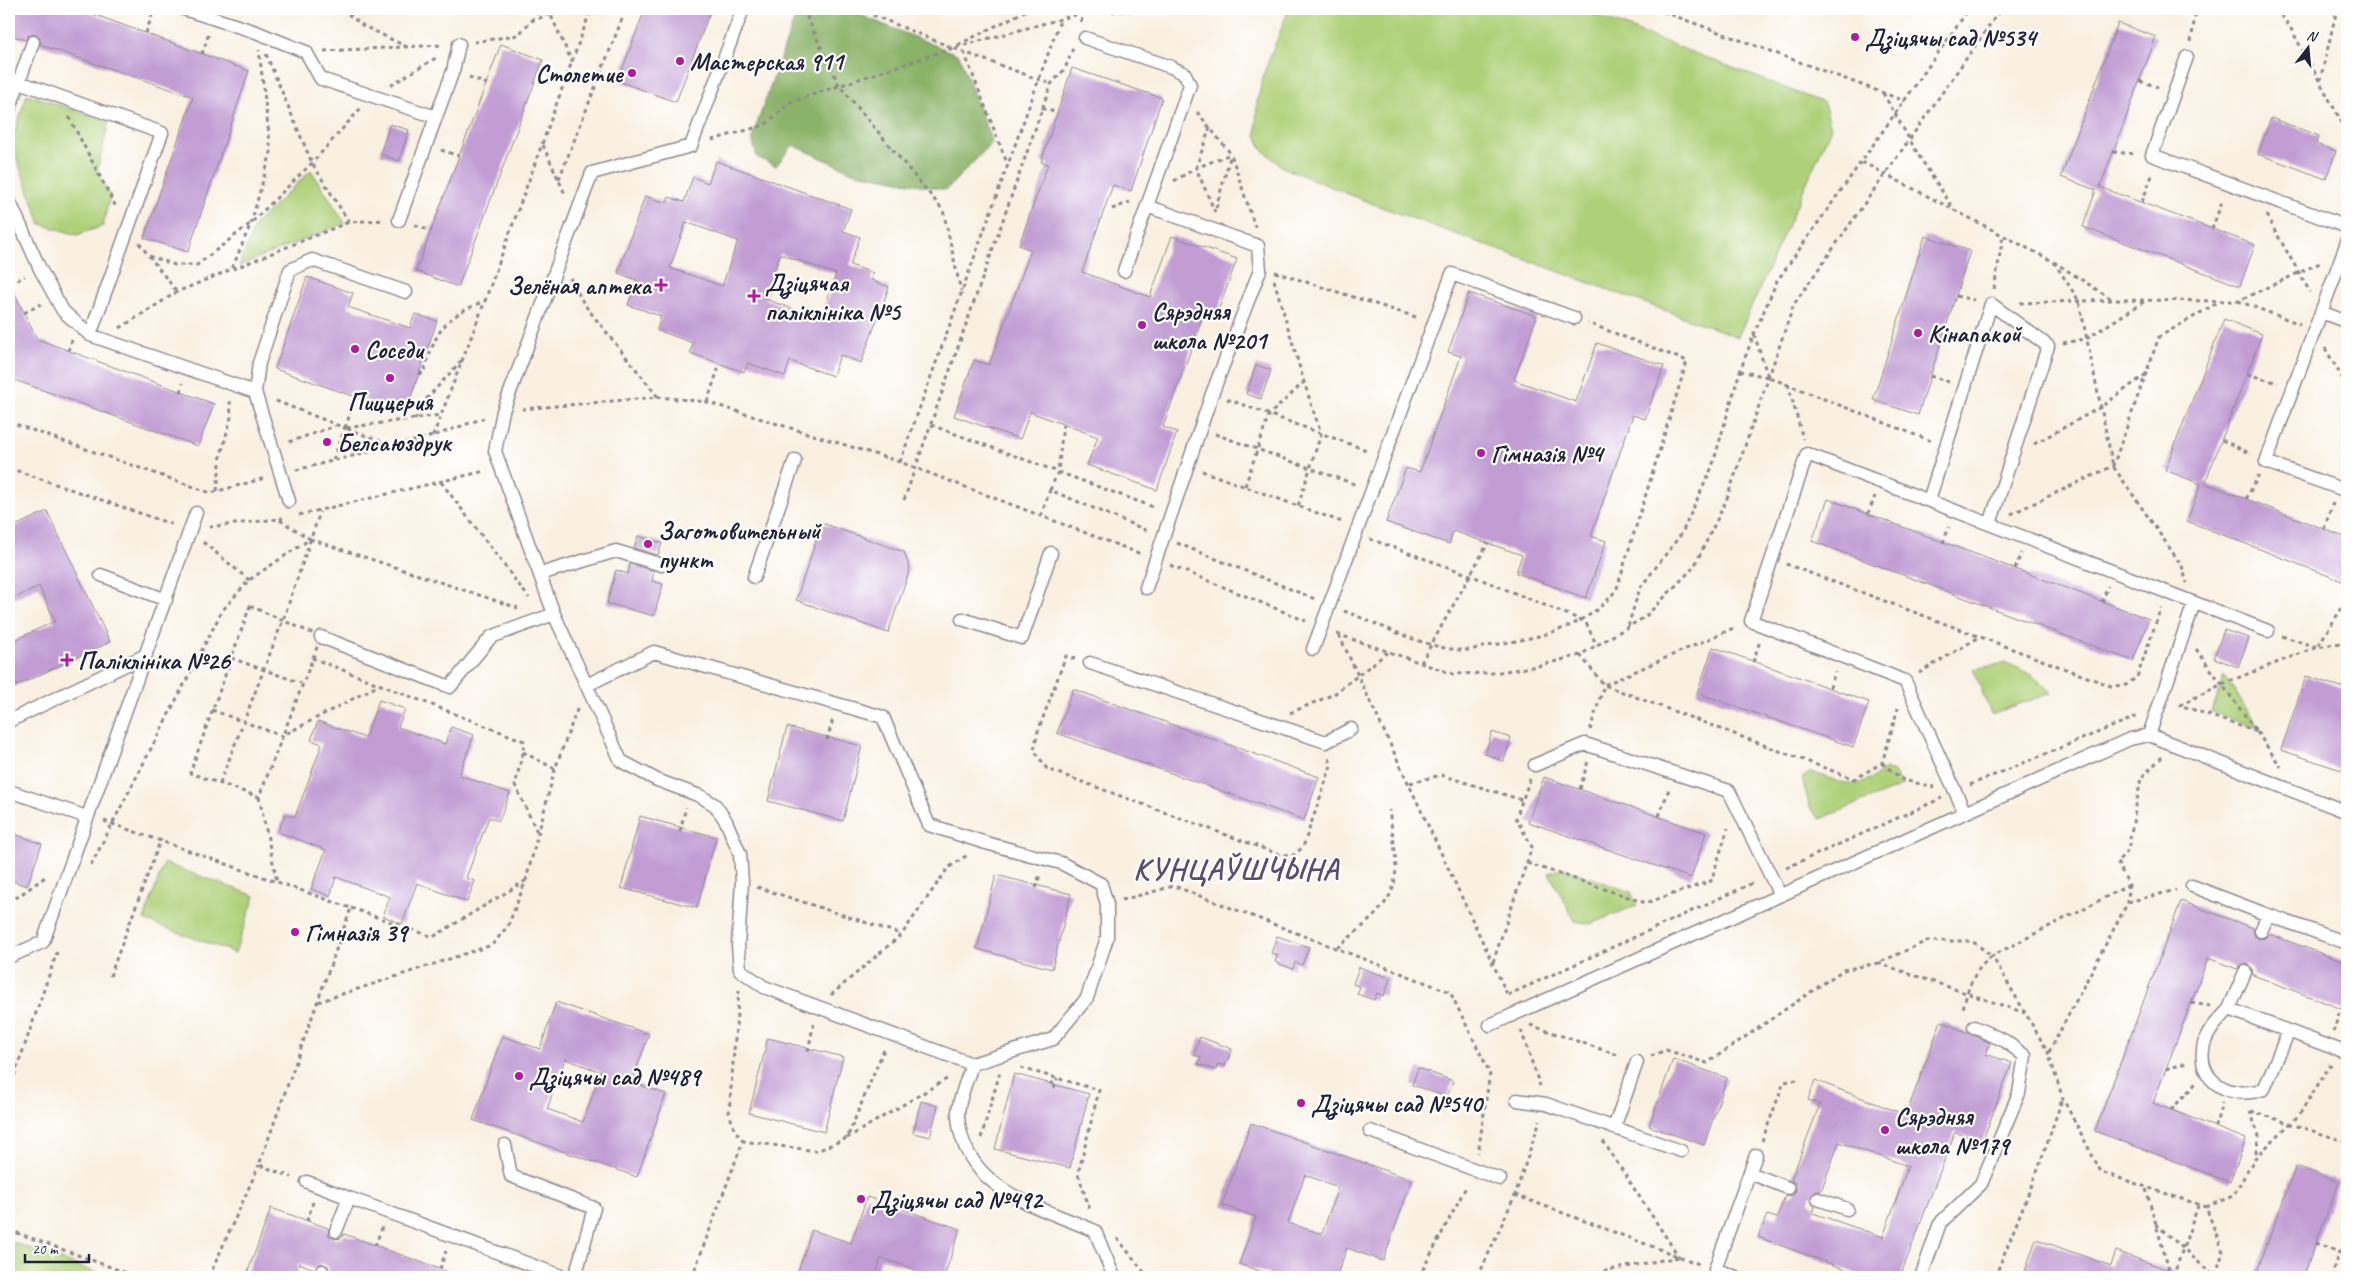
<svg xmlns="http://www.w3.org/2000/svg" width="2356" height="1286" font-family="Caveat,sans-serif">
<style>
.green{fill:#aed078;stroke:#68795a}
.forest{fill:#8ab268;stroke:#566a52}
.building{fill:#c19dd4;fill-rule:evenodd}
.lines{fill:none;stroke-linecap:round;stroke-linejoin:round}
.lane-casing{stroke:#8e898e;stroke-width:15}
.path{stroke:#8e898e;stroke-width:3;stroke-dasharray:4 4;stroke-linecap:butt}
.lane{stroke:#fff;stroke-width:12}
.poi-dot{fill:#b5179e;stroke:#fff;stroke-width:2}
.labels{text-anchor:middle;stroke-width:4.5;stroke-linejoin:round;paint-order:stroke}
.poi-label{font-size:25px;font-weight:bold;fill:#22223b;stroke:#fff;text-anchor:start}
.district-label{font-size:30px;font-weight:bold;letter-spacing:1px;fill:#5a4d71;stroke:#fff}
</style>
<rect width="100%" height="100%" fill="#fff"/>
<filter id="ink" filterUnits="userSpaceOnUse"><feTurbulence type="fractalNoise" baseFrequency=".02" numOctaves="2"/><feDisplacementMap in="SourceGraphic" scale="10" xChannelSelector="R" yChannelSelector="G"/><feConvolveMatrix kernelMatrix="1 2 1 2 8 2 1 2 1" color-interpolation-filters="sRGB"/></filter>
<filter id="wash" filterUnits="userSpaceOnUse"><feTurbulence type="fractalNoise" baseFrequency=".0096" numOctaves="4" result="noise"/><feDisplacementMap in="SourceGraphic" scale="20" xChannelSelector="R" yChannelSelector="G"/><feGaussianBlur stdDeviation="1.12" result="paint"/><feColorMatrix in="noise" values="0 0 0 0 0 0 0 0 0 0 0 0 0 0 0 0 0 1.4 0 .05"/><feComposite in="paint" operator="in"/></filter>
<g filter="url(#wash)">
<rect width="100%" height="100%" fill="#f9f0e1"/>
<path class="green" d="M1289 9H1580L1824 103 1831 128 1738 337 1373 204 1282 167 1262 149 1256 135 1257 102 1265 70Z
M27 94 109 122 97 171 110 196 103 226 77 235 41 224 11 143Z
M311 170 345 223 239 266 255 224Z
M2006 663C2025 670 2038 678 2051 693L1991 714 1973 669Z
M2224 675 2259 728 2212 712Z
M1885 769 1894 772 1902 786 1820 819 1810 807 1802 778 1811 772C1842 782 1856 793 1885 769Z
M164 863 255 896 235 953 144 920Z
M1563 868 1631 892 1637 905 1591 924 1575 921 1549 873Z
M9 1241H10L108 1277H9Z"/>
<path class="forest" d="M798 9H845L959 55 992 143 946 190 852 172 793 145 776 166 757 157 752 138Z"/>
<g id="blocks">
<path class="building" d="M9 9H79L249 71 188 252 144 238 193 97 41 45 39 37 35 34 28 36 25 40 9 34Z
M645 9H711L676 102 618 81Z
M2118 23 2156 37 2100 187 2255 245 2240 286 2083 227 2096 190 2061 177Z
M501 44 543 60 458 287 416 271Z
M1072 68 1162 98 1131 191 1113 185 1082 272 1150 297 1172 236 1237 259 1217 314 1205 310 1163 427 1177 432 1157 490 1087 465 1098 437 1030 412 1020 439 954 416 974 360 989 365 1031 250 1019 245 1048 164 1041 162Z
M2271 118 2319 136 2316 144 2336 151 2326 179 2258 154Z
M390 124 409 130 399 161 380 154Z
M716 161 851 209 843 231 860 237 850 265 873 273 871 280 889 287 861 363 840 355 833 376 790 361 785 376 748 363 744 372 690 353 693 343 657 330 661 316 628 305 637 280 618 273 645 196 667 203 669 197 684 202 693 177 708 183ZM686 222 738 241 722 286 670 268ZM780 254 836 274 821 319 765 299Z
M1925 236 1970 251 1918 415 1873 400Z
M307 277 353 293 348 307 410 328 415 314 437 321 405 414 275 369Z
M9 282 37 339 214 404 198 446 9 378Z
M1469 293 1537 316 1514 380 1576 402 1597 343 1664 366 1645 419 1633 415 1591 536 1606 541 1586 598 1516 573 1522 555 1453 531 1449 544 1386 522 1406 468 1420 472 1461 356 1448 352Z
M2224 319 2262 334 2205 483 2347 538V583L2187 521 2201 484 2165 470Z
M1256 365 1271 370 1261 399 1246 394Z
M1828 499 2149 619 2133 661 1812 541Z
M47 511 110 642 9 689V643L55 621 39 586 9 601V529Z
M822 523 904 552 910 569 888 633 796 600Z
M638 536 662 543 658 555 634 548Z
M630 564 654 571 652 581 663 584 654 616 607 603 616 570 628 574Z
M2224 630 2249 638 2238 667 2214 658Z
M1713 647 1869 702 1853 747 1697 693Z
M2306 676 2347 689V772L2281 750Z
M1073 689 1319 777 1304 820 1057 733Z
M379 700 405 709 398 727 445 744 451 727 474 735 459 775 510 793 499 821 489 817 466 878 475 881 467 902 417 883 402 924 383 916 390 897 336 877 330 896 311 889 326 850 278 832 285 814 295 817 322 744 311 740 318 721 365 738Z
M787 727 862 746 843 821 768 801Z
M1492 732 1511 738 1504 761 1485 754Z
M1544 777 1706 833 1691 878 1528 822Z
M640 816 716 837 697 908 621 888Z
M9 832 42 844 27 886 9 880Z
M996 875 1071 894 1052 969 977 949Z
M2181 901 2253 928 2254 935 2258 939 2265 938 2269 934 2347 963V1011L2253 975 2252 968 2248 964 2241 965 2237 969 2208 958 2153 1103 2246 1139 2230 1182 2095 1131Z
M1277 936 1309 947 1302 965 1295 962 1293 969 1275 962 1278 955 1271 953Z
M1359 967 1390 978 1384 996 1377 993 1374 1000 1357 994 1360 987 1353 984Z
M556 1002 649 1034 632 1082 666 1094 637 1177 473 1120 502 1036 540 1049ZM565 1059 601 1072 583 1122 547 1109Z
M1941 1021 1990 1043 1986 1054 2012 1063 1982 1142 1955 1132 1900 1277H1866L1758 1237 1767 1215 1777 1218 1785 1196 1793 1195 1796 1191 1795 1183 1791 1180 1820 1104 1808 1100 1815 1080 1906 1115ZM1839 1142 1908 1166 1883 1237 1813 1213 1815 1207 1810 1201 1811 1196 1816 1191H1821Z
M1200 1037 1232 1049 1225 1066 1218 1064 1216 1070 1198 1064 1201 1057 1194 1055Z
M768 1038 843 1057 824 1132 749 1113Z
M1673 1059 1727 1078 1704 1145 1649 1126Z
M1418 1068 1453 1081 1447 1097 1412 1085Z
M1014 1074 1089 1094 1070 1168 995 1149Z
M921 1101 938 1106 930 1137 913 1133Z
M1251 1123 1412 1180 1383 1261 1347 1248 1336 1277H1277L1239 1264 1256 1217 1222 1205ZM1305 1175 1338 1187 1322 1234 1288 1223Z
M2296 1166 2339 1182 2303 1277H2255Z
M867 1197 960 1229 944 1277H911L914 1269 881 1258 875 1277H796L812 1230 851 1243Z
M271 1208 328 1228 329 1236 334 1239 341 1238 344 1234 456 1275V1277H338L330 1274 328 1266 321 1263 314 1269 299 1263 294 1277H246Z
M2036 1239 2111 1266 2116 1251 2182 1275 2181 1277H2023Z"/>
</g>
</g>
<g filter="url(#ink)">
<use href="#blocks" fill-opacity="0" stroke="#8e898e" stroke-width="1"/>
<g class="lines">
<g class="lane-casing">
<path id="lane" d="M184 9 256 32 306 52 321 79 436 117 399 220
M1085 38 1171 67 1185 74 1190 85 1147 206 1258 246 1260 270 1212 394 1146 588
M2187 57 2152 155 2347 227
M19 82 162 133 90 335
M9 110 33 42
M436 117 453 71 459 44
M9 200 40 269 63 311 90 335 255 392 289 501
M2347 242 2266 462 2347 491
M1124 271 1147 206
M2321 312 2347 322
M255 392 259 363 290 270 312 260 406 292
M1929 500 1991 304 2048 346 1990 524
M540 574 616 551 662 565
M101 575 166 600
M754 577 795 460
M554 614 621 761 657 780 700 796 715 805 726 821 740 854 742 882 738 945 740 970 764 987 972 1064
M962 619 1022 638 1051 553
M321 637 450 687 491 637 554 614 495 451 503 411 592 173 691 146 743 9
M1313 649 1452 274 1574 318
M1090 663 1326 742 1351 729
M587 685 654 652 883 717 929 825 986 843 1061 863 1101 884 1107 904V938L1087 998 1053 1039 972 1064C968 1078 957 1103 958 1116 963 1190 1038 1206 1095 1231L1114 1277
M9 721 146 655
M2149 735 2194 603
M1535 765 1585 744 1729 791 1780 895
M9 791 87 817
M1965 813 1905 681 1751 621 1807 454 2268 631
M2192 886 2268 915 2261 931
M2268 915 2347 943
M9 957 43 942 196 513
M2229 1009 2245 972
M1490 1025 2130 739 2149 735 2347 812
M2288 1033 2264 1089C2232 1101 2195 1082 2204 1044 2208 1030 2219 1020 2229 1009L2347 1053
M1517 1100 1546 1104 1681 1151
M1614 1128 1637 1062
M1370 1131 1500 1179
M505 1145 511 1176 594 1208 575 1277
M1750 1173 1788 1188
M307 1182 349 1198
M1818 1199 1847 1209
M336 1231 349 1198 564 1277
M320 1277 322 1271
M1736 1277 1715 1269 1756 1155
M1921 1277 1940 1223 1981 1184 2019 1093 2025 1056 2005 1041 1974 1027"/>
</g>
<path class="path" d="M342 9 362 25 407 47
M548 9 572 62
M803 9 839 85 943 210 961 291
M858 9 953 48 1051 84
M1656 9 1905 101
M2276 9 2290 27 2347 132
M85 11 86 9
M531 21 566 9
M1081 22 1085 9
M146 33 154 9
M474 42 518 35 542 9
M2191 42 2196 9
M958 45 1029 9
M324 51 443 45
M964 52 1007 163
M202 54 209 33
M266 54 312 163 349 222 384 220
M469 77 487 84
M2140 81 2158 87
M2320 81 2337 9
M391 85 439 56
M1883 93 1919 156 1955 211
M1042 108 1057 113
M1197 112 1231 154 1255 227
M69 117 117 209
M1210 127 1196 168 1215 212
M712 140 765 125 790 102 953 48 1083 13 1169 9
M543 145 565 194
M441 150 459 156
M2113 152 2135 154
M1862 162 2054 262 2113 300
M559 179 626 9
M1174 181 1196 168 1231 154
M2142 202 2153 173
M1216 208 1231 154
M1112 209 1130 202
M2266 215 2310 292
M415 225 431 231
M2212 229 2223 199
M139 243 177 292
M149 256 175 265H197L251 223 312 163 361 108
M2054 262 2079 301 2113 466 2182 566 2187 583
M233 269 349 222
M1275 272 1419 318
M570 278 584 304 658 397
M1274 280 1304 382 1321 434 1298 506
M10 284 25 276
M1994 289 2003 236
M1956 296 1974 300
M2238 301 2300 324
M2020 303 2114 300 2238 301 2322 262
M24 313 41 304
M120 328 177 292 232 269 251 223 271 152 259 50
M1754 334 1768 377 1931 441
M2063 343 2086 339 2145 301
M2325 348 2347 386
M68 351 72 340
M1740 371 1768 377
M419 373 423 374C437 331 440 319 485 301
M2247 374 2278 383
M1930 376 1949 382
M1788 384 1803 439
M181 392 183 383
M1227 399 1369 451
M276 401 345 428 333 460
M409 402 420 406
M707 402 720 364
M522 409 659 397 707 402 900 462 1141 554
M415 420 420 406 461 361
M9 422 211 493 265 478
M931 425 1156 508
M345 428 356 397
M1215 434 1357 485
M433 436 485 301 591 9
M2222 440 2251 454
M289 442 335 426
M2034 444 2101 407 2145 375
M396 447 345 428 441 415
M900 462 1060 21
M9 468 174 525
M296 470 433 436 484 418
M1202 471 1342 522
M441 482 529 598
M1245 486 1269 415 1304 382
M1050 490 1058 472 1063 425
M217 491 221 455 231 417 230 401
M2246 499 2259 475
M904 500 1051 84 1065 69 1073 48
M1868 514 1875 496
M2011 514 2113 466 2159 337 2219 302
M299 515 485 471
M1041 516 1050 490 1148 531
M209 527 278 519
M2324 529 2333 503
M310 539 518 608
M1370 539 1470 575 1579 619 1586 623 1597 646
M203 542 249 580
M1177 543 1315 599
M1943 543 1949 527
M1786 564 2111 686 2126 685 2137 677 2161 608
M1170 565 1306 621
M2015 569 2021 553
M2102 602 2108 586
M250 606 321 637 259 797 190 773Z
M1344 611C1379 624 1422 647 1459 650 1469 651 1482 647 1493 645 1536 638 1591 628 1617 588L1687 361 1588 323
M1628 626 1640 588 1682 533 1712 467 1740 371 1754 334 1777 281 1969 9
M1337 634 1453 674 1493 673 1538 666 1580 655 1645 617 1694 567 1726 501 1794 304 2001 9
M1339 635 1508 996
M2282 636 2317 647 2347 642
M2196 649 2257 732 2180 705 2222 684 2317 647 2347 600
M1580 655 1604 685 1854 779 1882 763 1898 708
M231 658 301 683
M312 658 524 741 523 752 515 785 538 834
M1075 659 1066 656 1038 731 1034 750 1047 769 1281 855H1294L1303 847 1331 766 1329 757
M1753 662 1760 641
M1421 663 1488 543
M1919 673 1981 636
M1830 688 1835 672
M2343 688 2347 676
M212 710 282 736 379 685
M1290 713 1334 694 1388 652
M1590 730 1604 685 1736 627
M2257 732 2281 767
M827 740 833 719
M523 752 555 769
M1882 763 1903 780 1934 787
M220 783 283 620 320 512
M1410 783 1441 775 1522 800
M1970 785 2138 716
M1580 789 1588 761
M259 797 277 881
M1659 816 1669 789
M104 821 351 908 259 1165 292 1177
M9 823 13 810
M680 831 686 807
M1527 863 1646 903 1711 881 1728 828
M91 865 222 611 249 580 310 539 278 519 283 518
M1786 868 1942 798
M2129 885 1992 956 2048 1052 2063 1099 2101 1172 2206 1207 2223 1252 2215 1277
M757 887 901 934
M1036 888 1040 874
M1122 900 1174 886 1450 992 1490 1073 1478 1153
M2128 902 2176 890
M9 903 48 875
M351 908 433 937 525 881
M1337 948C1356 931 1388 910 1394 884 1399 861 1392 833 1389 810
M1493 962 1532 847 1516 818 1530 779
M1878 963 2025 1013
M110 976 161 839
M739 990 729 1112 734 1129 743 1141
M831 995 902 934 948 868 969 854
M1508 995 1755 882
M318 1002 492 945 508 926 526 880 555 769 578 707
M2191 1003 2210 1006
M1530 1025 1621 1056
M1521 1030 1540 1086
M2333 1032 2341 1008
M808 1051 814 1022
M2049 1052 2128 902 2129 885 2117 862 2128 850 2141 778 2162 757
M1651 1056 1666 1050 1707 1063 1843 970 1878 963 1927 941H1972L1992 956C1974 970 1968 987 1963 1009
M9 1062 15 1074
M1021 1068 1099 1090 1078 1174 1090 1210
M2166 1069 2187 1063
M1050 1084 1057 1079
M1054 1088 1057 1078
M9 1091 57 952
M2171 1110 2196 1083
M2250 1111 2259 1136 2255 1158
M2251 1111 2347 1142
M2215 1127 2222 1103
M847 1138 950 1077
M981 1138 1000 1072
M1603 1141 1679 1257
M1762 1141 1784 1082 1797 1080
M2146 1189 2171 1277
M1515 1195 1699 1264
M2206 1207 2233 1196 2255 1158 2299 1115 2331 1064
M307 1221 313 1202
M2156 1224 2215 1277
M9 1230 138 1277
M1117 1238 1148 1277
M2316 1243 2347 1255
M375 1246 382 1227
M440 1269 446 1251
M209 1277 259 1165
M692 1277 743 1141 817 1151 847 1138 885 1047
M1419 1277 1467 1185
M1478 1277 1515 1195 1540 1120
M1572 1277 1679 1257
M1995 1277 2037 1172 2062 1100
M2173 1277 2198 1206
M2331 1277 2339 1251"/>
<use href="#lane" class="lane"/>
</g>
</g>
<g class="poi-dot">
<circle cx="1855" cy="37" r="5"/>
<circle cx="680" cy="61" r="5"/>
<circle cx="632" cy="73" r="5"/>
<path d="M658.5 277.5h5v5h5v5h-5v5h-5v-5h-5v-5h5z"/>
<path d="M751.5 288.5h5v5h5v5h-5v5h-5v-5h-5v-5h5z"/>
<circle cx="1142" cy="325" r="5"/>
<circle cx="1918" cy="333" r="5"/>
<circle cx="355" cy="349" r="5"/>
<circle cx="390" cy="378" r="5"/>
<circle cx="327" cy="442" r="5"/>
<circle cx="1481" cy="453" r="5"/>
<circle cx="648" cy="544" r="5"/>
<path d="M64.5 652.5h5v5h5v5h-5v5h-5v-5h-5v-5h5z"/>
<circle cx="295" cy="932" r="5"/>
<circle cx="519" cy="1076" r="5"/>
<circle cx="1301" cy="1103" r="5"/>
<circle cx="1885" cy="1130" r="5"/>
<circle cx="861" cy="1199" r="5"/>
</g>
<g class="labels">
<g class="poi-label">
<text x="1865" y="46">Дзіцячы сад №534</text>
<text x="690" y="70">Мастерская 911</text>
<text x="622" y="82" text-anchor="end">Столетие</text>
<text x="765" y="291">Дзіцячая<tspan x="765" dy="29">паліклініка №5</tspan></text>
<text x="651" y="294" text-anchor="end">Зелёная аптека</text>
<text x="1152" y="320">Сярэдняя<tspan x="1152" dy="29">школа №201</tspan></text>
<text x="1928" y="342">Кінапакой</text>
<text x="365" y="358">Соседи</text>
<text x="390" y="410" text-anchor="middle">Пиццерия</text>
<text x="337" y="451">Белсаюздрук</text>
<text x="1491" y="462">Гімназія №4</text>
<text x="658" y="539">Заготовительный<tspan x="658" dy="29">пункт</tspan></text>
<text x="78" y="669">Паліклініка №26</text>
<text x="305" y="941">Гімназія 39</text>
<text x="529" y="1085">Дзіцячы сад №489</text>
<text x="1311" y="1112">Дзіцячы сад №540</text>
<text x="1895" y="1125">Сярэдняя<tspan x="1895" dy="29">школа №179</tspan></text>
<text x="871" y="1208">Дзіцячы сад №492</text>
</g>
<g class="district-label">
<text x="1236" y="879">КУНЦАЎШЧЫНА</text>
</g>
</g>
<rect width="2356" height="1286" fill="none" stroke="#fff" stroke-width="30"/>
<g transform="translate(2308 48) rotate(16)" stroke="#ffffff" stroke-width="4" paint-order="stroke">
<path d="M0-4L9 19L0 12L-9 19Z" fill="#22223b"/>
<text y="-8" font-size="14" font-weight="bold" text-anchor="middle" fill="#22223b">N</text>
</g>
<path d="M25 1254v8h64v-8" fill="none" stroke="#22223b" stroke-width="2.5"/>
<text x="32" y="1254" font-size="15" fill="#22223b" stroke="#ffffff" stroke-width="4" paint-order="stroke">20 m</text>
</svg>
